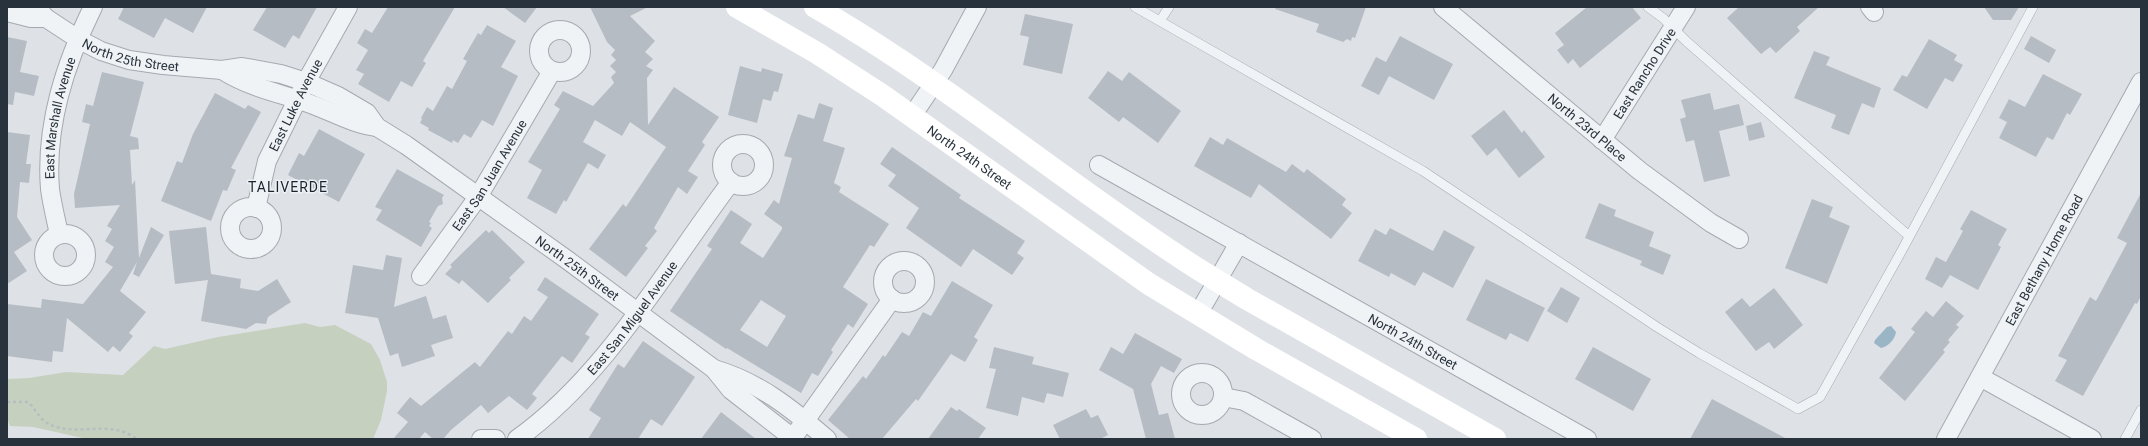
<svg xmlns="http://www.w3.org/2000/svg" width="2148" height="446" font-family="Roboto,sans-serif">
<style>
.green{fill:#c6d0bf}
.water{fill:#99b5c6}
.building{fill:#b5bcc3;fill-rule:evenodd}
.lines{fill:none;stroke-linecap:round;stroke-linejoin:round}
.lane-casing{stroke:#a4aab1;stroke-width:10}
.street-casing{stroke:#a4aab1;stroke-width:20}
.path{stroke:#b8bdc1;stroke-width:2.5;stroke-dasharray:3 3;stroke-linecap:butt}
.lane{stroke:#f0f3f5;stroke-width:9}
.street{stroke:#f0f3f5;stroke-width:18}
.secondary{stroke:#fff;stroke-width:22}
.labels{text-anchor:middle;stroke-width:3;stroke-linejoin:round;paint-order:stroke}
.street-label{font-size:13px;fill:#28323d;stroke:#edf1f5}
.neighbourhood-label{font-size:14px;letter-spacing:1px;fill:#1a232e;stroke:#edf1f5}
</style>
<rect width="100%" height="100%" fill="#dee2e7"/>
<path class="green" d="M305 323 320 327 335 325 371 344 380 360 387 382V391L381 420 373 439H87L33 427 10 426 7 418V379L29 378 66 372 123 375 154 346 165 349 218 337Z"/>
<path class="water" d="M1891 326 1896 332C1895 339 1888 347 1881 348L1874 343 1875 340 1887 327Z"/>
<path class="building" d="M124 7H207L193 33 165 18 154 38 118 19Z
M267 7H317L299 39 293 35 285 48 253 30Z
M388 7H455L423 61 426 63 412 87 401 81 389 102 358 84 364 74 356 70 368 50 357 43 365 29 372 33Z
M503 7H537L525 23Z
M590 7H648L630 16 655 41 645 52 653 59 646 66 653 70 647 78 648 125 674 87 719 117 702 142 705 145 688 171 698 177 687 194 678 187 654 228 657 231 645 246 648 248 626 277 589 249 623 204 626 207 666 147 630 122 622 136 595 120 583 142 606 155 598 169 588 163 566 202 564 200 556 214 527 198 542 170 528 162 560 109 554 105 563 91 593 106 614 83 611 77 616 72 610 66 616 60 611 55 615 50 607 42Z
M1276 7H1366L1355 38 1352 37 1351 41 1347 39 1343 42 1316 32 1319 24 1275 9Z
M1587 7H1632L1641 18 1580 68 1573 59 1568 64 1557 50 1564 45 1555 33Z
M1739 7H1819L1797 27 1800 31 1776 53 1770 47 1761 54 1727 18Z
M1984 7H2019L2011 20H1993Z
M1025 14 1073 24 1062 74 1023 65 1029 37 1020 35Z
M487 25 516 41 501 67 518 76 493 126 482 120 471 138 464 134 458 143 453 140 452 143 428 130 429 128 420 123 422 119 421 118 427 107 433 111 447 86 452 89 467 61 463 59 478 33 481 35Z
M1400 36 1453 64 1434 100 1389 76 1379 95 1361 86 1376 57 1386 62Z
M2031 36 2056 50 2049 63 2024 49Z
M7 37 27 41 20 72 39 76 34 96 15 92 13 105 7 104Z
M1929 39 1957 55 1954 60 1963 65 1953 82 1945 78 1927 109 1893 90 1902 75 1907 77Z
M1814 51 1830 57 1826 65 1881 88 1874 108 1862 103 1849 135 1831 128 1836 115 1794 98Z
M740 66 761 72 762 68 783 74 778 92 774 91 771 101 763 99 757 123 728 115Z
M1108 71 1122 81 1129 72 1181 111 1158 143 1123 117 1119 122 1088 98Z
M102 72 144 82 130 136 138 138 139 149 130 150 132 185 135 180 139 258 151 227 164 235 139 277 133 274 137 262 120 291 146 312 129 333 133 336 120 352 113 346 108 352 67 318 63 352 53 351 52 362 7 356V304L41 308 42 299 83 304 113 267 105 262 114 247 105 241 112 229 107 226 120 205 75 208 74 194 90 124 82 122 86 104 93 106Z
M2043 74 2082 94 2070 115 2067 113 2053 140 2047 137 2036 157 1999 138 2007 122 1999 118 2009 99 2025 107Z
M215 93 245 109 248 105 261 112 231 168 236 170 227 191 223 190 211 221 161 201 177 161 182 163 193 134Z
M1710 93 1714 110 1739 104 1744 125 1719 131 1730 176 1704 182 1694 140 1686 142 1680 119 1686 117 1681 100Z
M819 103 833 108 823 141 845 148 834 183 841 187 839 192 889 224 874 247 870 245 843 287 868 304 853 328 848 324 831 350 833 352 818 376 812 373 801 393 727 348 726 349 670 311 712 249 707 246 731 210 752 224 740 243 763 258 782 229V227L764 214 774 200 779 204 792 158 784 156 798 114 814 119ZM761 300 786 316 767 347 740 330Z
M1504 110 1522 133 1524 130 1545 157 1519 178 1496 148 1487 156 1471 136Z
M1761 122 1765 137 1749 141 1746 126Z
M319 129 365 154 339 202 288 175 299 153 304 156Z
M7 132 30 135 26 164H31L29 183 20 182 17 217 32 240 14 252 27 271 7 284Z
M1210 137 1223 145 1227 138 1286 172 1292 164 1304 173 1307 169 1346 199 1342 205 1352 213 1331 239 1259 184 1251 198 1194 166Z
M892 147 961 195 959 198 1025 241 1017 253 1024 258 1012 275 973 249 961 267 906 228 919 208 888 186 896 175 880 164Z
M397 169 444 195 442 198 443 204 438 206 429 222 431 223 429 226 432 228 421 247 376 220 382 210 375 207Z
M2141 193V296L2137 304 2135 303 2083 396 2055 381 2067 360 2058 356 2090 297 2096 301 2127 243 2117 238Z
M1812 199 1833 207 1829 217 1850 226 1827 284 1785 268Z
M1599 203 1616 210 1614 216 1654 232 1649 246 1671 255 1663 275 1640 265 1642 261 1585 238Z
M1971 210 2007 229 1998 245 2001 247 1978 290 1950 275 1942 288 1925 279 1936 257 1946 262 1963 231 1960 229Z
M206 227 211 274 241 279 240 288 258 291 277 279 291 302 268 317 266 324 256 323 246 329 201 321 208 280 175 284 169 231Z
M1390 228 1433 251 1444 230 1475 247 1453 288 1423 272 1415 286 1391 273 1389 277 1358 261 1375 229 1386 235Z
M486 230 489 233 492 230 525 262 509 278 511 280 488 303 462 280 459 284 445 274 452 267 450 265Z
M386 255 402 258 394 307 426 296 433 319 446 315 453 338 431 345 435 356 402 367 398 353 390 356 378 318 345 313 353 265 383 270Z
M545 277 599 314 585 334 590 337 572 363 562 356 532 394 537 398 527 410 509 396 488 413 481 405 451 430 443 439H433L425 432 419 439H393L408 422 397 413 410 397 421 406 475 362 480 367 508 331 512 334 524 316 531 321 548 297 537 290Z
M1486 279 1545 308 1528 342 1510 333 1506 340 1466 320Z
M952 281 993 305 974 337 978 340 965 362 951 354 918 401 916 399 882 439H850L828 420 863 376 866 379 883 355 885 357 902 332 909 336 923 312 931 316Z
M1561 287 1580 298 1567 323 1547 311Z
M1774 288 1803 325 1774 349 1769 342 1756 351 1725 312 1742 298 1750 307Z
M1946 301 1964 316 1956 325 1959 327 1948 340 1950 342 1943 350 1945 352 1905 401 1879 378 1915 332 1911 329 1926 311 1933 317Z
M1135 333 1182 359 1174 373 1161 366 1151 384 1159 415 1168 413 1175 439H1146L1133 389 1099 370 1111 347 1123 354Z
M643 341 695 377 662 426 651 419 638 439H588L601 418 589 410 618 364 624 368Z
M994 347 1034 357 1032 364 1069 373 1063 397 1047 393 1044 403 1022 397 1018 416 986 408 996 369 989 368Z
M1593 347 1651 379 1633 411 1575 379Z
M1712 399 1787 439H1690Z
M951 407 957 411 959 409 986 428 978 439H928Z
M1086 409 1091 418 1098 415 1108 435 1100 439H1060L1053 425Z
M721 412 756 439H701Z"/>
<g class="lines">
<g class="lane-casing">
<path id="lane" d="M1135 7 1423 171 1657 327 1699 353 1798 409 1820 397 1901 252 2033 7
M1648 7 1663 18 1686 41 1909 236
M1160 21 1169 7
M2125 439 2141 410"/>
</g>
<g class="street-casing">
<g id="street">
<path id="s1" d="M36 7 46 18 78 39 101 51 129 60 163 65 222 70 242 67 281 74 306 82 338 96 367 113 377 127 406 145 566 259 714 369 731 390 794 439"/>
<path id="s2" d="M1443 7 1640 171 1711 223 1739 239"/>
<path d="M1870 7 1874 12"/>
<path d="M7 12 31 18H46"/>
<circle cx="560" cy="51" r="21"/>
<path d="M222 70C248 87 279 93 308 103 331 111 352 124 377 127"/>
<path d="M912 116 943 70 977 7"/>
<path id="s3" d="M1602 140 1686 7"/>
<circle cx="743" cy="165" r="21"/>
<path id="s4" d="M1099 165 1587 439"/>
<circle cx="251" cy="228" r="21"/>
<path id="s5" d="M256 208 267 161 306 82 348 7"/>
<path id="s6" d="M59 234C56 220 52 204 50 189 45 125 65 64 93 7"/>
<circle cx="65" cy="255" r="21"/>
<circle cx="904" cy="282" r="21"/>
<path id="s7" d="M421 276 478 197 552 71"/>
<path d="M1198 314 1239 243"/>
<path d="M714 369C759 382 792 409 827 439"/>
<circle cx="1202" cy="394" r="21"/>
<path d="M1980 377 2092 439"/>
<path d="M1223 397 1244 401 1312 439"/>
<path d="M481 439H496"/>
<path id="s8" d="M517 439C606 376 666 268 731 182"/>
<path d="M792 439 892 299"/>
<path id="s9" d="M1946 439 2141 82"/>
</g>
</g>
<path class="path" d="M7 402H28C34 407 38 416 44 421 67 437 96 424 120 431 126 432 132 436 137 439"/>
<use href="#lane" class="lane"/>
<use href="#street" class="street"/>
<g class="secondary">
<path id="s10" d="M737 7 817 53 882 95 1149 284 1256 349 1416 439"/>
<path d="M815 7C949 84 1068 186 1198 269L1247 299 1495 439"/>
</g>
</g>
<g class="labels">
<g class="street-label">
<text dy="5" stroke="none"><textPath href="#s1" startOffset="109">North 25th Street</textPath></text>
<text dy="5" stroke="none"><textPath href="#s3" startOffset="79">East Rancho Drive</textPath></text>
<text dy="5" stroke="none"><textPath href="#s5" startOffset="111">East Luke Avenue</textPath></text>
<text dy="5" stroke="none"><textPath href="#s6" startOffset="118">East Marshall Avenue</textPath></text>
<text dy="5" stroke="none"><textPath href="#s2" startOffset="188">North 23rd Place</textPath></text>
<text dy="5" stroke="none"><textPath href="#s10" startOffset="277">North 24th Street</textPath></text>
<text dy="5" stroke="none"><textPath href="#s7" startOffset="122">East San Juan Avenue</textPath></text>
<text dy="5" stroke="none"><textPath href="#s9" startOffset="204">East Bethany Home Road</textPath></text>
<text dy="5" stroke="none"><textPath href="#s1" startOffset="619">North 25th Street</textPath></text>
<text dy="5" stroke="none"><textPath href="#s8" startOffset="168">East San Miguel Avenue</textPath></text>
<text dy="5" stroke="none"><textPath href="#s4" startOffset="360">North 24th Street</textPath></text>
</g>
<g class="neighbourhood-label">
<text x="288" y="192">TALIVERDE</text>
</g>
</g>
<rect width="2148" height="446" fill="none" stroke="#28323d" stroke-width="16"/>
</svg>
